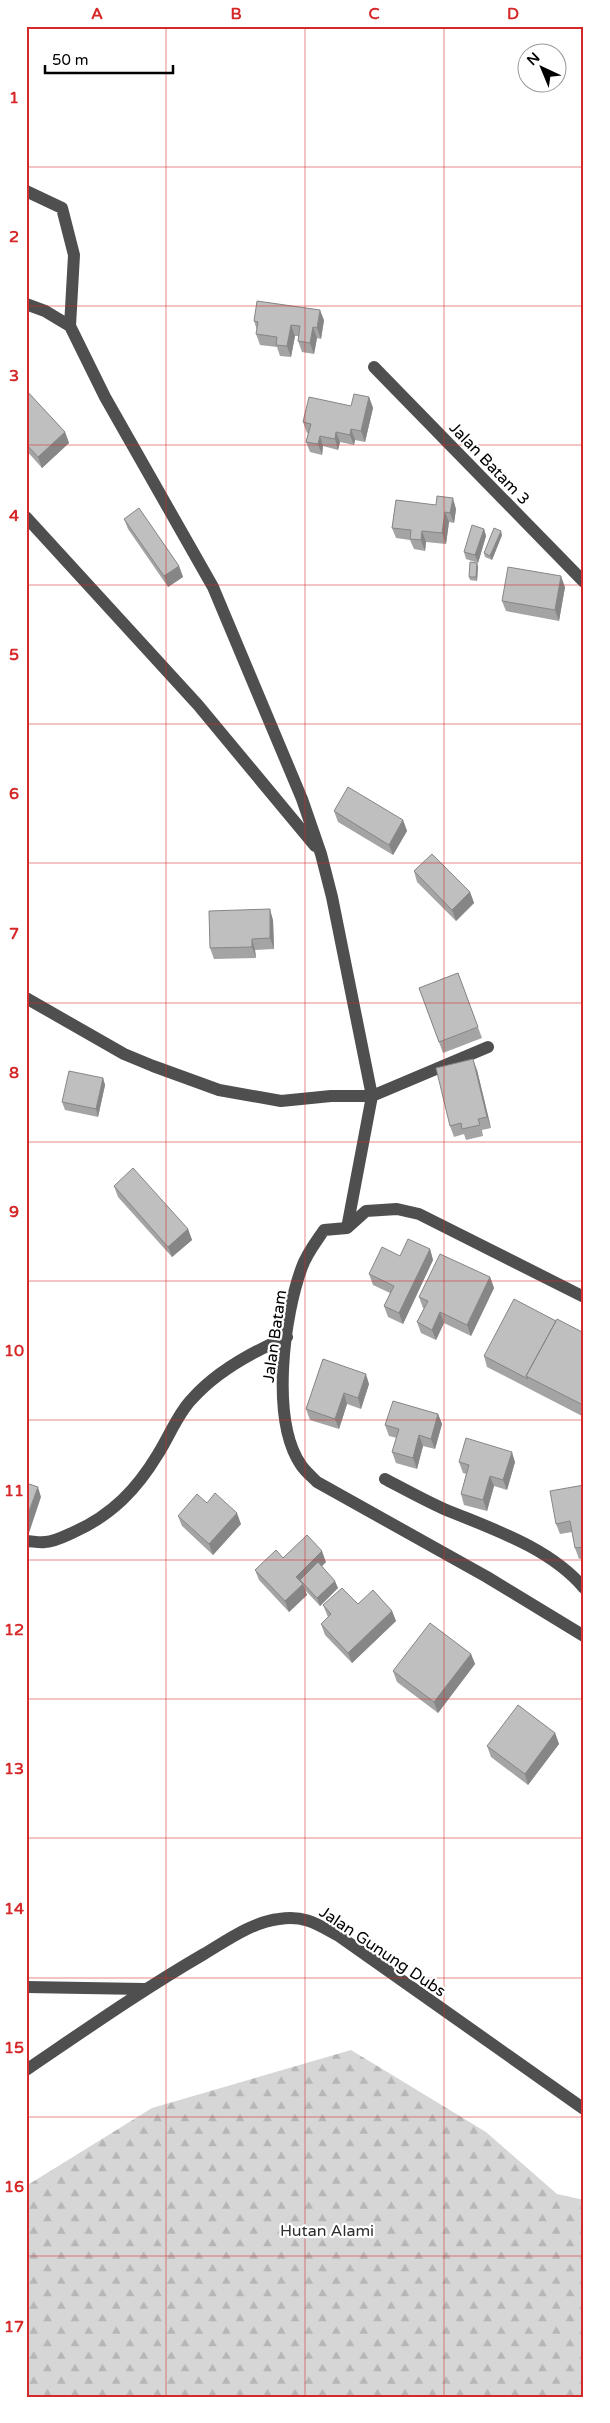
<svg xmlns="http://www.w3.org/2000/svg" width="610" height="2423" font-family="'Varela Round',sans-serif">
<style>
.forest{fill:url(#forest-firs)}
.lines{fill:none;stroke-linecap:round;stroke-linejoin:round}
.minor{stroke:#4f4f4f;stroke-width:12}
.wall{fill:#a4a4a4}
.shaded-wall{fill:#868686}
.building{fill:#bfbfbf;stroke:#868686}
.grid{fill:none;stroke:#d62828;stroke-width:1;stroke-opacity:0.55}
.labels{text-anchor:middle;stroke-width:4.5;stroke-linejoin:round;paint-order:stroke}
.street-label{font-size:16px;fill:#000;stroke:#fff}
.park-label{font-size:16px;fill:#2d2d2d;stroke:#fff}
.neatline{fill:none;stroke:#d62828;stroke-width:2}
.grid-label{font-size:16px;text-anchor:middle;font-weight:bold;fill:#d62828}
</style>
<defs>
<pattern id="forest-firs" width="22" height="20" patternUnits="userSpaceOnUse" patternTransform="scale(1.25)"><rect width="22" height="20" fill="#d6d6d6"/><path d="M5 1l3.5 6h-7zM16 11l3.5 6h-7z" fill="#b6b6b6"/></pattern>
</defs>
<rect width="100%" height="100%" fill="#fff"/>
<path class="forest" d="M351 2050 486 2132 557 2194 584 2200V2397H26V2186L152 2108Z"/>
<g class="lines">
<path class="minor" d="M26 191 62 208 74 255 70 326 105 397 213 587 302 799 321 854 332 897 372 1096 347 1228
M26 304 45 311 70 326
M374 367 584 582
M26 517 198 705 315 846
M26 998 124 1054 153 1066 219 1090 281 1101 331 1096H372L488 1047
M584 1297 419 1214 397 1209 366 1211 347 1228 324 1230C316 1242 307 1253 302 1267 284 1315 270 1420 301 1465 305 1471 312 1477 317 1482L487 1577 584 1636
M385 1479C404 1489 424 1500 444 1509 492 1529 549 1547 584 1588
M26 1541C32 1541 39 1543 45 1542 54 1542 65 1536 74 1532 112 1515 137 1489 158 1454 169 1437 178 1413 192 1399 216 1372 254 1351 287 1337
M26 1987 144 1989
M26 2070C85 2030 142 1990 204 1954 226 1941 252 1922 279 1919 305 1915 317 1924 339 1936L584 2109"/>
</g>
<path class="wall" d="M324 320 321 339 317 338 314 354 302 352 298 341V336H295L291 357 280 356 277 347 260 345 256 334 257 330 254 321Z
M26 390 65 432 69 443 42 468 26 450Z
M369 397 373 408 365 442 355 440 354 445 340 442 338 450 323 446 322 455 310 452 306 442 308 433H307L303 422 351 406Z
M396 500 456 509 454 523 449 522 446 544 426 542 425 551 414 549 410 540 396 538 392 528Z
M124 519 179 566 183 577 168 587 128 529Z
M484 529 486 536 478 563 466 559 464 552Z
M502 535 492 560 485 557 484 553Z
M477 563 478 567 477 581 470 580 469 577Z
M565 587 559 621 506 611 502 601Z
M334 811 403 820 407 831 393 855 338 822Z
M414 871 470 892 474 903 456 921 417 882Z
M273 920 274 949 255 950 256 958 214 959 210 948Z
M458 973 482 1038 443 1053 419 988Z
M477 1070 491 1128 482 1130 483 1136 466 1140 464 1134 454 1137 450 1126Z
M103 1078 105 1085 98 1117 65 1110 62 1102Z
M114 1186 188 1229 192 1240 172 1257 118 1197Z
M430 1249 433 1260 403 1324 388 1317 384 1306 390 1293 373 1285 369 1274 400 1256Z
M490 1277 494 1288 471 1336 444 1323 436 1340 421 1333 417 1322 424 1308H423L419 1297Z
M584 1333V1417L487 1367 484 1356Z
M323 1359 369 1384 361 1409 347 1404 339 1429 310 1420 306 1409Z
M438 1414 442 1424 435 1449 423 1446 417 1469 396 1463 392 1452 397 1438 389 1436 385 1425Z
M459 1462H515L507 1490 494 1486 487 1511 464 1505 461 1494 466 1474 463 1473Z
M584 1485V1558L579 1559 575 1548 572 1532 560 1534 556 1524Z
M207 1503 241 1524 213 1555 182 1526 178 1516Z
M283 1558 326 1562 322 1566 338 1588 320 1606 305 1590 307 1595 289 1612 259 1580 255 1570Z
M358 1604 392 1611 396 1621 352 1663 325 1635 321 1624 328 1617 323 1605Z
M471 1654 475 1664 438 1713 397 1682 393 1671Z
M555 1733 559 1744 528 1785 491 1757 487 1746Z"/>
<path class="shaded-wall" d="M320 310 324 320 321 339 317 328Z
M291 325 295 336 291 357 287 346Z
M313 327 317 338 314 354 310 343Z
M369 397 373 408 365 442 361 431Z
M351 429 355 440 354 445 350 435Z
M65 432 69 443 42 468 38 457Z
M336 432 340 442 338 450 335 439Z
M320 436 323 446 322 455 318 444Z
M453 498 456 509 454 523 450 513Z
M445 512 449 522 446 544 442 533Z
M484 529 486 536 478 563 475 555Z
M422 531 426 542 425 551 421 540Z
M501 531 502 535 492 560 490 556Z
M477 563 478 567 477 581 476 577Z
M179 566 183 577 168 587 164 576Z
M561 576 565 587 559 621 555 610Z
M403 820 407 831 393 855 389 845Z
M470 892 474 903 456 921 452 910Z
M270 909 273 920 274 949 270 938Z
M252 939 255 950 256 958 252 947Z
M473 1059 477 1070 491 1128 487 1117Z
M103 1078 105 1085 98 1117 96 1109Z
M188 1229 192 1240 172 1257 168 1247Z
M430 1249 433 1260 403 1324 399 1313Z
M490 1277 494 1288 471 1336 467 1325Z
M440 1312 444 1323 436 1340 432 1330Z
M366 1374 369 1384 361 1409 358 1398Z
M344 1393 347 1404 339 1429 335 1419Z
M584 1399V1413L581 1404Z
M438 1414 442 1424 435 1449 431 1439Z
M419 1435 423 1446 417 1469 413 1458Z
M512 1452 515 1462 507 1490 503 1480Z
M490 1476 494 1486 487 1511 483 1500Z
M38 1487 41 1497 28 1536 26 1531V1519Z
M237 1513 241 1524 213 1555 209 1544Z
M322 1551 326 1562 304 1584 300 1580 302 1585 296 1577Z
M335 1581 338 1588 320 1606 317 1598Z
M303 1584 307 1595 289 1612 285 1601Z
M392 1611 396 1621 352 1663 348 1653Z
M471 1654 475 1664 438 1713 434 1702Z
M555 1733 559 1744 528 1785 525 1774Z"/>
<path class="building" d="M257 301 320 310 317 328 313 327 310 343 298 341 300 326 291 325 287 346 276 345 277 337 256 334 258 322 254 321Z
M26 390 65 432 38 457 26 444Z
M354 394 369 397 361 431 351 429 350 435 336 432 335 439 320 436 318 444 306 442 311 424 303 422 309 397 351 406Z
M437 496 453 498 450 513 445 512 442 533 422 531 421 540 410 539 411 530 392 528 396 500 436 505Z
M139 508 179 566 164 576 124 519Z
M472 525 484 529 475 555 464 552Z
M494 528 501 531 490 556 484 553Z
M470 562 477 563 476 577H469Z
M508 567 561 576 555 610 502 601Z
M348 787 403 820 389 845 334 811Z
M432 854 470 892 452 910 414 871Z
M270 909V938L252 939V947L210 948 209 911Z
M458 973 478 1027 439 1042 419 988Z
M473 1059 487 1117 478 1119 480 1125 462 1129 461 1123 450 1126 436 1068Z
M69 1071 103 1078 96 1109 62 1102Z
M133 1168 188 1229 168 1247 114 1186Z
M408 1239 430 1249 399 1313 384 1306 394 1286 369 1274 382 1247 400 1256Z
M440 1254 490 1277 467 1325 440 1312 432 1330 417 1322 428 1301 419 1297Z
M514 1299 556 1321 526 1376 528 1379 484 1356Z
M557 1319 584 1333V1399L581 1404 526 1376Z
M323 1359 366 1374 358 1398 344 1393 335 1419 306 1409Z
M393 1401 438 1414 431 1439 419 1435 413 1458 392 1452 399 1429 385 1425Z
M466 1438 512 1452 503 1480 490 1476 483 1500 461 1494 469 1465 459 1462Z
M26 1483 38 1487 26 1519Z
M584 1485V1547L575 1548 570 1521 556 1524 550 1491Z
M215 1493 237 1513 209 1544 178 1516 197 1494 207 1503Z
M307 1535 322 1551 296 1577 303 1584 285 1601 255 1570 276 1550 283 1558Z
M318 1562 335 1581 317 1598 300 1580Z
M342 1588 358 1604 373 1590 392 1611 348 1653 321 1624 331 1614 323 1605Z
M430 1623 471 1654 434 1702 393 1671Z
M518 1705 555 1733 525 1774 487 1746Z"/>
<path class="grid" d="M166 26V2397M305 26V2397M444 26V2397M26 167H584M26 306H584M26 445H584M26 585H584M26 724H584M26 863H584M26 1003H584M26 1142H584M26 1281H584M26 1420H584M26 1560H584M26 1699H584M26 1838H584M26 1978H584M26 2117H584M26 2256H584"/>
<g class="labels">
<g class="street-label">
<text transform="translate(490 463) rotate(46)" y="6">Jalan Batam 3</text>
<text transform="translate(274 1336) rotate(-82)" y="6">Jalan Batam</text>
<text transform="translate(383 1951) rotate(34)" y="6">Jalan Gunung Dubs</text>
</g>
<g class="park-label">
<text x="327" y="2236">Hutan Alami</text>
</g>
</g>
<rect width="610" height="2423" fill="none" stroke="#ffffff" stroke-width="55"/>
<g transform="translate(542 68) rotate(316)"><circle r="24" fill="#ffffff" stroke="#999999"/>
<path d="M0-4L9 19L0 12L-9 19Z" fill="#000000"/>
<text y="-8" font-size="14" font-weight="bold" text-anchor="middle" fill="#000000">N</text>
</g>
<path d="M45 65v8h128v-8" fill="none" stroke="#000000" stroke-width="2.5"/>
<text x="52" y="65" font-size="15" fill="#000000" stroke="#ffffff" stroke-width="4" paint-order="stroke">50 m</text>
<rect x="28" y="28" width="554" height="2368" class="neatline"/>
<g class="grid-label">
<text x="97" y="19">A</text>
<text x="236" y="19">B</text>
<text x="374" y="19">C</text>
<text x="513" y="19">D</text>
<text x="14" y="103">1</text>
<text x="14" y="242">2</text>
<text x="14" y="381">3</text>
<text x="14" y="521">4</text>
<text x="14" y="660">5</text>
<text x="14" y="799">6</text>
<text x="14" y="939">7</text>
<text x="14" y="1078">8</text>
<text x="14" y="1217">9</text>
<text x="14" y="1356">10</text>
<text x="14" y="1496">11</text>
<text x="14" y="1635">12</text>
<text x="14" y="1774">13</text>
<text x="14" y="1914">14</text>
<text x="14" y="2053">15</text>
<text x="14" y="2192">16</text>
<text x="14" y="2332">17</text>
</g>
</svg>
